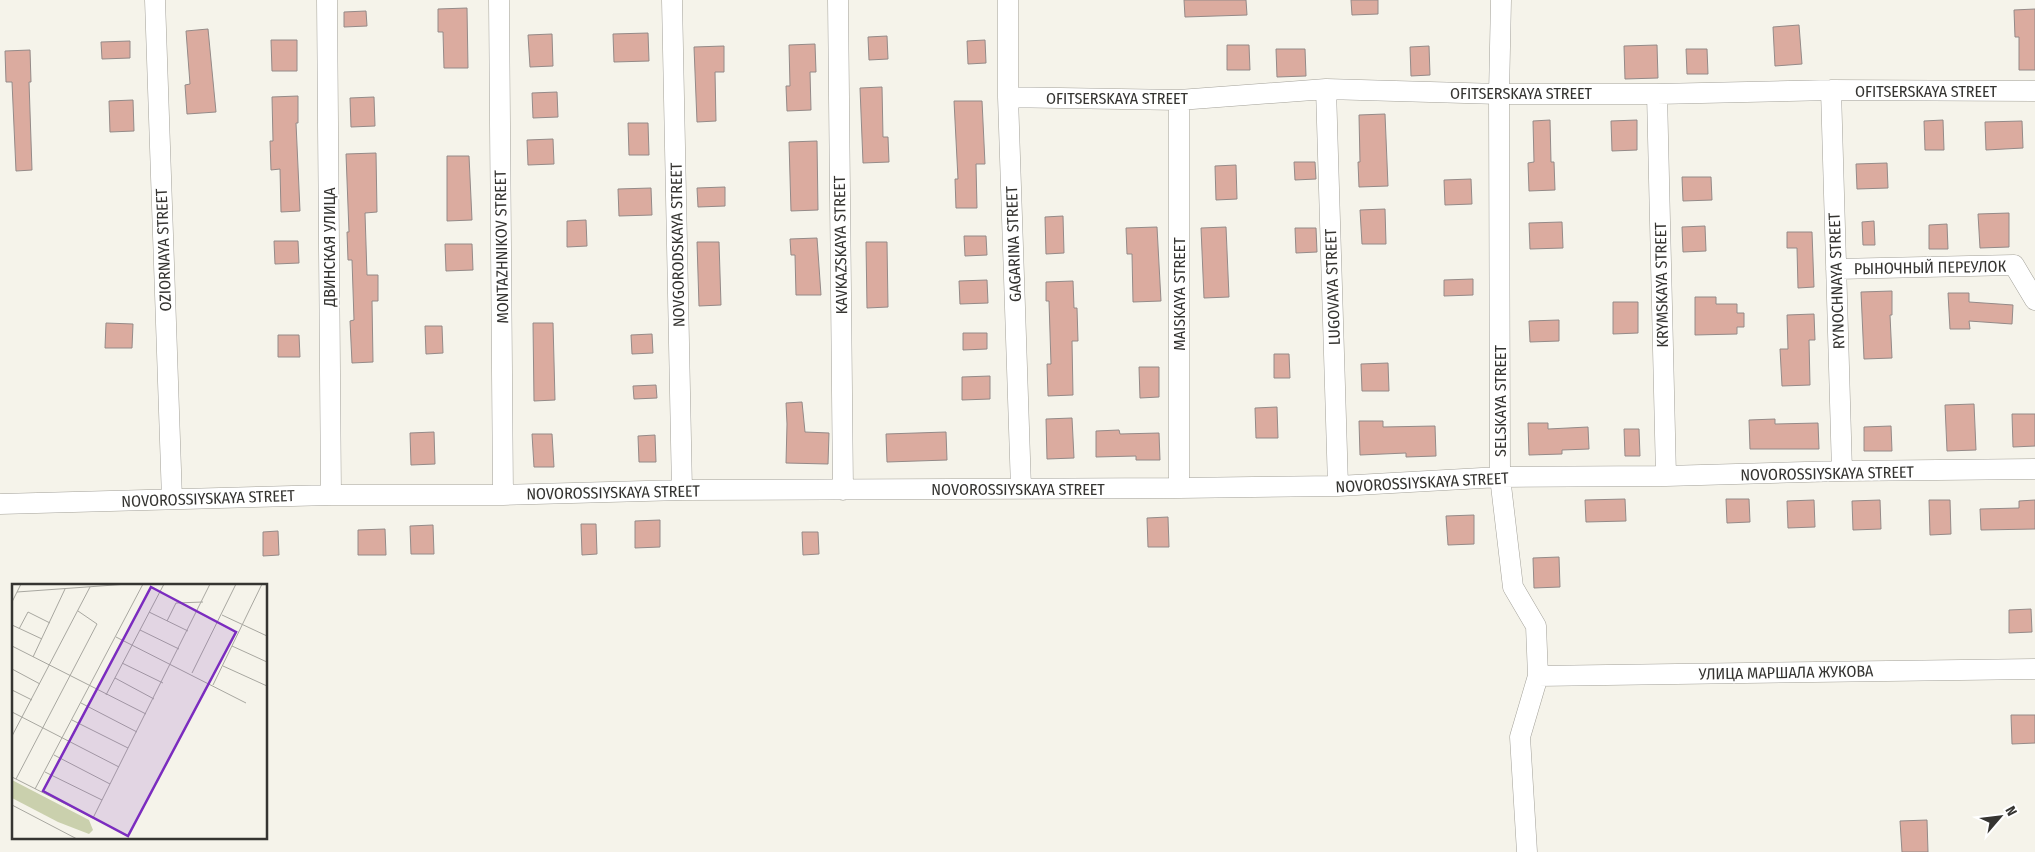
<svg xmlns="http://www.w3.org/2000/svg" width="2035" height="852" font-family="'Fira Sans Condensed',sans-serif">
<style>
.building{fill:#dbab9f;stroke:#948a88}
.lines{fill:none;stroke-linecap:round;stroke-linejoin:round}
.minor-casing{stroke:#a3a199;stroke-width:21}
.minor{stroke:#fff;stroke-width:20}
.labels{text-anchor:middle;stroke-width:4;stroke-linejoin:round;paint-order:stroke}
.street-label{font-size:16px;fill:#353431;stroke:#fff}
.inset-road{fill:none;stroke:#a8a7a0;stroke-width:1}
.view{fill:#7b2cbf;fill-opacity:0.15;stroke:#7b2cbf;stroke-width:2.5}
.inset-edge{fill:none;stroke:#353431;stroke-width:2.5}
</style>
<rect width="100%" height="100%" fill="#f5f3ea"/>
<path class="building" d="M1184 0H1246L1247 15 1185 17Z
M1351 0H1378V14L1352 15Z
M467 8 468 68H444L443 32H438V9Z
M2035 9V70H2019V37H2015L2014 10Z
M366 11 367 26 344 27V12Z
M1799 25 1802 64 1775 66 1773 27Z
M208 29 216 112 187 114 185 85 190 84 186 31Z
M648 33 649 61 614 62 613 34Z
M552 34 553 66 530 67 528 35Z
M887 36 888 59 869 60 868 37Z
M271 40H297V71H272Z
M985 40 986 63 968 64 967 41Z
M130 41V58L102 59 101 42Z
M815 44 816 72H810L811 110 787 111 786 86H790L789 45Z
M1227 45H1249L1250 70H1227Z
M1657 45 1658 78 1625 79 1624 46Z
M724 46V72H715L716 121 697 122 694 47Z
M1429 46 1430 75 1411 76 1410 47Z
M1276 49H1305L1306 76 1277 77Z
M1686 49H1707L1708 74H1687Z
M30 50 31 82H29L32 170 16 171 12 82H6L5 51Z
M882 87 883 137H888L889 162 863 163 860 88Z
M557 92 558 117 533 118 532 93Z
M298 96V123H296L300 211 281 212 280 169 271 170 270 141H273L272 97Z
M374 97 375 126 351 127 350 98Z
M133 100 134 131 110 132 109 101Z
M954 101H982L985 164H976L977 208H956L955 179H958Z
M1385 114 1388 186 1359 187 1358 162H1360L1359 115Z
M1550 120 1551 162H1554L1555 190 1529 191 1528 163 1534 162 1533 121Z
M1637 120V150L1612 151 1611 121Z
M1943 120 1944 150H1925L1924 121Z
M2022 121 2023 148 1986 150 1985 122Z
M628 123H648L649 155H629Z
M553 139 554 164 528 165 527 140Z
M817 141 818 210 791 211 789 142Z
M376 153 377 212 365 213 367 275H378V301H372L373 362 352 363 350 321 354 320 352 260H348L347 232H349L346 154Z
M447 156H469L472 220 447 221Z
M1294 162H1315L1316 179 1295 180Z
M1887 163 1888 188 1857 189 1856 164Z
M1236 165 1237 199 1216 200 1215 166Z
M1682 177H1711L1712 200 1683 201Z
M1471 179 1472 204 1445 205 1444 180Z
M725 187V206L698 207 697 188Z
M651 188 652 215 619 216 618 189Z
M1385 209 1386 244H1362L1360 210Z
M2009 213V247L1980 248 1978 214Z
M1063 216 1064 253 1046 254 1045 217Z
M586 220 587 246 567 247V221Z
M1874 221 1875 245H1863L1862 222Z
M1562 222 1563 248 1530 249 1529 223Z
M1947 224 1948 249H1929V225Z
M1705 226 1706 251 1683 252 1682 227Z
M1157 227 1161 301 1133 302 1132 254H1127L1126 228Z
M1226 227 1229 297 1204 298 1201 228Z
M1295 228H1316L1317 252 1296 253Z
M1787 232H1812L1814 287 1798 288 1797 248H1787Z
M964 236H986L987 255 965 256Z
M817 238 821 295H796L795 255H791L790 239Z
M274 241H298L299 263 275 264Z
M697 242H719L721 305 699 306Z
M866 242H887L888 307 867 308Z
M445 244H472L473 270 446 271Z
M1473 279V295L1444 296V280Z
M987 280 988 303 960 304 959 281Z
M1073 281 1074 308H1077L1078 341H1072L1073 395 1048 396 1047 364H1051L1049 301H1046V282Z
M1892 291V315H1890L1892 358 1864 359 1861 292Z
M1948 293H1969V302L2013 305 2012 324 1969 321 1970 329H1950Z
M1695 297H1716V304H1737V313H1744V327H1737V334L1695 335Z
M1613 302H1638V333L1613 334Z
M1814 314 1815 340H1809L1810 385 1782 386 1780 349H1788L1787 315Z
M1559 320V341L1530 342 1529 321Z
M106 323 133 324 132 348H105Z
M533 323H553L555 400 534 401Z
M425 326H442L443 353 426 354Z
M963 333H987V349L963 350Z
M652 334 653 353 632 354 631 335Z
M278 335H299L300 357H278Z
M1274 354H1289L1290 378H1274Z
M1388 363 1389 391H1362L1361 364Z
M1139 367H1159V397L1140 398Z
M990 376V399L962 400V377Z
M656 385 657 398 634 399 633 386Z
M802 402 805 432 829 433 828 464 786 463 787 424 786 403Z
M1974 404 1976 450 1947 451 1945 405Z
M1277 407 1278 438H1256L1255 408Z
M2012 414H2035V446L2013 447Z
M1072 418 1074 458 1047 459 1046 419Z
M1775 419V424L1818 423 1819 449H1750L1749 420Z
M1359 421H1383V427L1435 426 1436 456 1406 457V453L1360 455Z
M1528 423H1548V429L1588 427 1589 449 1562 450V454L1529 455Z
M1891 426 1892 451H1864V427Z
M1624 429H1639L1640 456H1625Z
M1119 430 1120 434 1159 433 1160 460H1136V456L1096 457V431Z
M434 432 435 464 411 465 410 433Z
M946 432 947 460 887 462 886 434Z
M532 434H552L554 467H534Z
M655 435 656 462H639L638 436Z
M1625 499 1626 521 1586 522 1585 500Z
M1726 499H1749L1750 522 1727 523Z
M1814 500 1815 527 1788 528 1787 501Z
M1880 500 1881 529 1853 530 1852 501Z
M1929 500H1950L1951 534 1930 535Z
M2035 500V529L1981 530 1980 509 2019 508V501Z
M1474 515V544L1448 545 1446 516Z
M1168 517 1169 547H1148L1147 518Z
M660 520V547L635 548V521Z
M581 524H596L597 554 582 555Z
M433 525 434 554H411L410 526Z
M385 529 386 555H358V530Z
M278 531 279 555 263 556V532Z
M802 532H818L819 554 803 555Z
M1559 557 1560 587 1534 588 1533 558Z
M2031 609 2032 632 2009 633V610Z
M2011 715H2035V743L2012 744Z
M1927 820 1928 852H1902L1900 821Z"/>
<g class="lines">
<g class="minor-casing">
<path id="minor" d="M155 0 172 499
M327 0 331 495
M499 0 503 495
M672 0 682 490
M838 0 843 490
M1008 0V97L1021 488
M1501 0 1499 94 1500 477 1513 587 1536 626 1538 676 1520 737 1527 852
M1326 89 1338 486
M1831 90 1842 471
M1657 94 1666 476
M1008 97 1179 100 1326 89 1499 94H1657L1831 90 2035 91
M1179 100V488
M1836 269 2014 265 2035 300
M0 504 331 495H503L682 490 1179 488 1338 486 1500 477 1666 476 1842 471 2035 469
M1538 676 2035 669"/>
</g>
<use href="#minor" class="minor"/>
</g>
<g class="labels">
<g class="street-label">
<text x="1926" y="97">OFITSERSKAYA STREET</text>
<text x="1521" y="99">OFITSERSKAYA STREET</text>
<text x="1117" y="104">OFITSERSKAYA STREET</text>
<text transform="translate(1013 244) rotate(-92)" y="6">GAGARINA STREET</text>
<text transform="translate(677 245) rotate(-91)" y="6">NOVGORODSKAYA STREET</text>
<text transform="translate(840 245) rotate(-91)" y="6">KAVKAZSKAYA STREET</text>
<text transform="translate(329 247) rotate(-90)" y="6">ДВИНСКАЯ УЛИЦА</text>
<text transform="translate(501 247) rotate(-91)" y="6">MONTAZHNIKOV STREET</text>
<text transform="translate(163 250) rotate(-92)" y="6">OZIORNAYA STREET</text>
<text transform="translate(1930 267) rotate(-1)" y="6">РЫНОЧНЫЙ ПЕРЕУЛОК</text>
<text transform="translate(1836 281) rotate(-92)" y="6">RYNOCHNAYA STREET</text>
<text transform="translate(1661 285) rotate(-91)" y="6">KRYMSKAYA STREET</text>
<text transform="translate(1332 287) rotate(-92)" y="6">LUGOVAYA STREET</text>
<text transform="translate(1179 294) rotate(-90)" y="6">MAISKAYA STREET</text>
<text transform="translate(1500 401) rotate(-90)" y="6">SELSKAYA STREET</text>
<text transform="translate(1827 473) rotate(-1)" y="6">NOVOROSSIYSKAYA STREET</text>
<text transform="translate(1422 482) rotate(-3)" y="6">NOVOROSSIYSKAYA STREET</text>
<text x="1018" y="495">NOVOROSSIYSKAYA STREET</text>
<text transform="translate(613 492) rotate(-1)" y="6">NOVOROSSIYSKAYA STREET</text>
<text transform="translate(208 498) rotate(-2)" y="6">NOVOROSSIYSKAYA STREET</text>
<text transform="translate(1786 672) rotate(-1)" y="6">УЛИЦА МАРШАЛА ЖУКОВА</text>
</g>
</g>
<g transform="translate(12 584)">
<rect width="255" height="255" fill="#f5f3ea"/>
<path d="M0 196 77 236 81 246 77 250 46 238 0 214Z" fill="#cad0ad"/>
<path class="inset-road" d="M5 8 116 0M0 18 9 0M137 28 176 47M210 31 255 52M155 37 164 19 191 18M0 41 30 55M7 45 16 28 38 39M128 46 167 65M104 53 234 119M0 62 134 130M220 62 255 78M21 73 53 5M110 79 151 99M211 82 255 102M0 85 28 100M180 89 224 0M103 94 142 115M201 101 250 0M0 106 20 116M94 111 152 0M69 119 125 148M0 128 107 183M60 136 116 164M0 152 78 3M42 171 98 200M33 188 90 216M0 193 81 234 198 0M4 195 85 40 66 27M23 205 131 0M0 221 65 255"/>
<path class="view" d="M139 3 224 48 116 252 31 207Z"/>
<rect width="255" height="255" class="inset-edge"/>
</g>
<g transform="translate(2000 817) rotate(62)" stroke="#ffffff" stroke-width="4" paint-order="stroke">
<path d="M0-4L9 19L0 12L-9 19Z" fill="#353431"/>
<text y="-8" font-size="14" font-weight="bold" text-anchor="middle" fill="#353431">N</text>
</g>
</svg>
